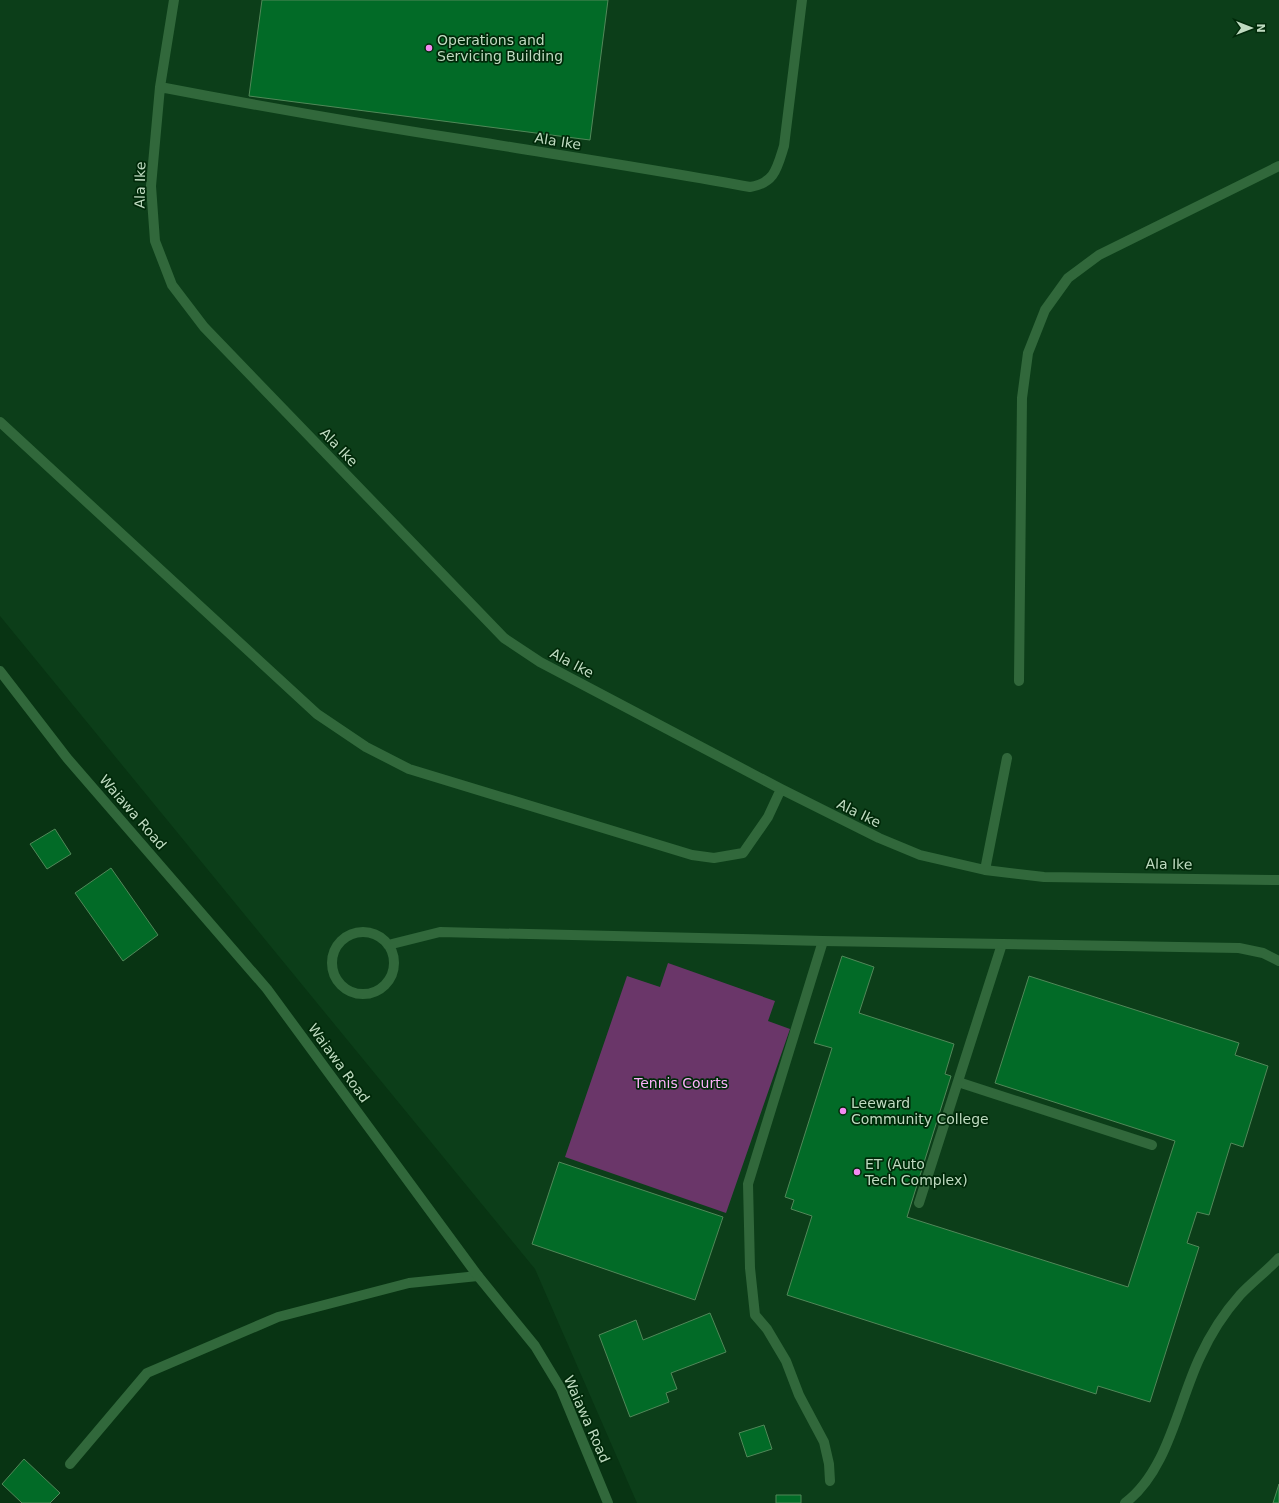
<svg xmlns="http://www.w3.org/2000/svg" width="1279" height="1503" font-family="'DejaVu Sans',sans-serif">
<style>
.built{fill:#0c3e19}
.green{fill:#6a3669}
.building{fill:#026b27;stroke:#518859}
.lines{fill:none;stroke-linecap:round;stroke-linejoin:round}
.service{stroke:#31683b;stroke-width:10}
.minor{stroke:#31683b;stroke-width:10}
.poi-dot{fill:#f38af1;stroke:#002909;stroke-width:1.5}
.labels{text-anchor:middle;stroke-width:3.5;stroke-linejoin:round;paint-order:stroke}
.poi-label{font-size:14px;fill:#bfdbc1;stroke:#002909;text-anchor:start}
.street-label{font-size:14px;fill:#bfdbc1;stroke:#002909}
.park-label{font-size:14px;fill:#fdb0fb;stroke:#002909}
</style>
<rect width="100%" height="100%" fill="#083413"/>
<path class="built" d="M0 0H1279V1503H637L535 1269 0 616Z"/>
<path class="green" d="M668 963 775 1001 768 1021 790 1029 726 1213 565 1157 627 976 660 987Z"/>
<path class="building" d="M262 0H608L590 140 249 96Z
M55 829 71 854 47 869 30 844Z
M111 868 158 935 123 961 75 893Z
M842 956 874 967 859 1013 954 1044 945 1074 951 1076 907 1217 1128 1287 1175 1141 995 1083 1029 976 1239 1043 1235 1055 1268 1066 1243 1147 1231 1143 1209 1215 1197 1212 1187 1243 1199 1247 1150 1402 1098 1386 1096 1394 787 1295 812 1216 791 1209 794 1200 785 1197 832 1048 814 1043Z
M559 1162 723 1217 695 1300 532 1244Z
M710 1313 726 1352 671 1373 677 1389 666 1393 669 1402 630 1417 599 1335 636 1320 643 1340Z
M764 1425 772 1449 747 1457 739 1433Z
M24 1459 60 1493 50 1503H22L2 1484Z
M1279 1484V1503H1273Z
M776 1495H801V1503H776Z"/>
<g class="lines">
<path class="service" d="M174 0 160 87 151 186 155 241 172 285 204 327 504 638 540 662 781 789 879 838 920 855 985 870 1044 877 1279 880
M160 87C264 107 368 125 473 141 565 156 658 170 750 187 775 183 777 168 784 146L802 0
M0 422 317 714 366 747 409 769 692 855 714 858 743 853 768 817 781 789
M1019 681 1022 398 1028 353 1045 310 1068 278 1099 255 1279 166
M985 870 1007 758
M823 941 748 1184 750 1268 755 1315 767 1329 786 1361 799 1395 824 1442 829 1464 830 1481
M958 1082 1152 1145
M919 1203 1002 944
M70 1464 147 1373 278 1317 409 1283 478 1276
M1125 1503C1168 1471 1178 1403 1200 1357 1210 1335 1224 1313 1240 1295 1252 1282 1267 1271 1279 1258"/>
<path class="minor" d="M0 671 67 758 267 989 478 1276 535 1346 561 1389 608 1503
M332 963a31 31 0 1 1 62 0a31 31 0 1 1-62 0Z
M388 945 440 932 823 941 1239 948 1263 953 1279 961"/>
</g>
<g class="poi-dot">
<circle cx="429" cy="48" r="4"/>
<circle cx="843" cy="1111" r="4"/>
<circle cx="857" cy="1172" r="4"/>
</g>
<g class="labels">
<g class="poi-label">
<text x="437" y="45">Operations and<tspan x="437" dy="16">Servicing Building</tspan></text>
<text x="851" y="1108">Leeward<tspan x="851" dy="16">Community College</tspan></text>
<text x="865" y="1169">ET (Auto<tspan x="865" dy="16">Tech Complex)</tspan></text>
</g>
<g class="street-label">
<text transform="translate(558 141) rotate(9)" y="5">Ala Ike</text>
<text transform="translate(140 185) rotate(-89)" y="5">Ala Ike</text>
<text transform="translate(339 447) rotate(46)" y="5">Ala Ike</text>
<text transform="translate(572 663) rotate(28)" y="5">Ala Ike</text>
<text transform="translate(133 812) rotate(49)" y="5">Waiawa Road</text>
<text transform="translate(859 813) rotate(26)" y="5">Ala Ike</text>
<text transform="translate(1169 864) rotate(1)" y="5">Ala Ike</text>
<text transform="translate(339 1063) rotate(54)" y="5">Waiawa Road</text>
<text transform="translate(587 1419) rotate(66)" y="5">Waiawa Road</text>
</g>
<g class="park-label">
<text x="681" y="1088">Tennis Courts</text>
</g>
</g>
<g transform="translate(1251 28) rotate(90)" stroke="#002909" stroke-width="3" paint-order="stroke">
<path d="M0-3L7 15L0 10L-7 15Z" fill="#bfdbc1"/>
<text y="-6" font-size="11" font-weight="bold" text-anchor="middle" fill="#bfdbc1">N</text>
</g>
</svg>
